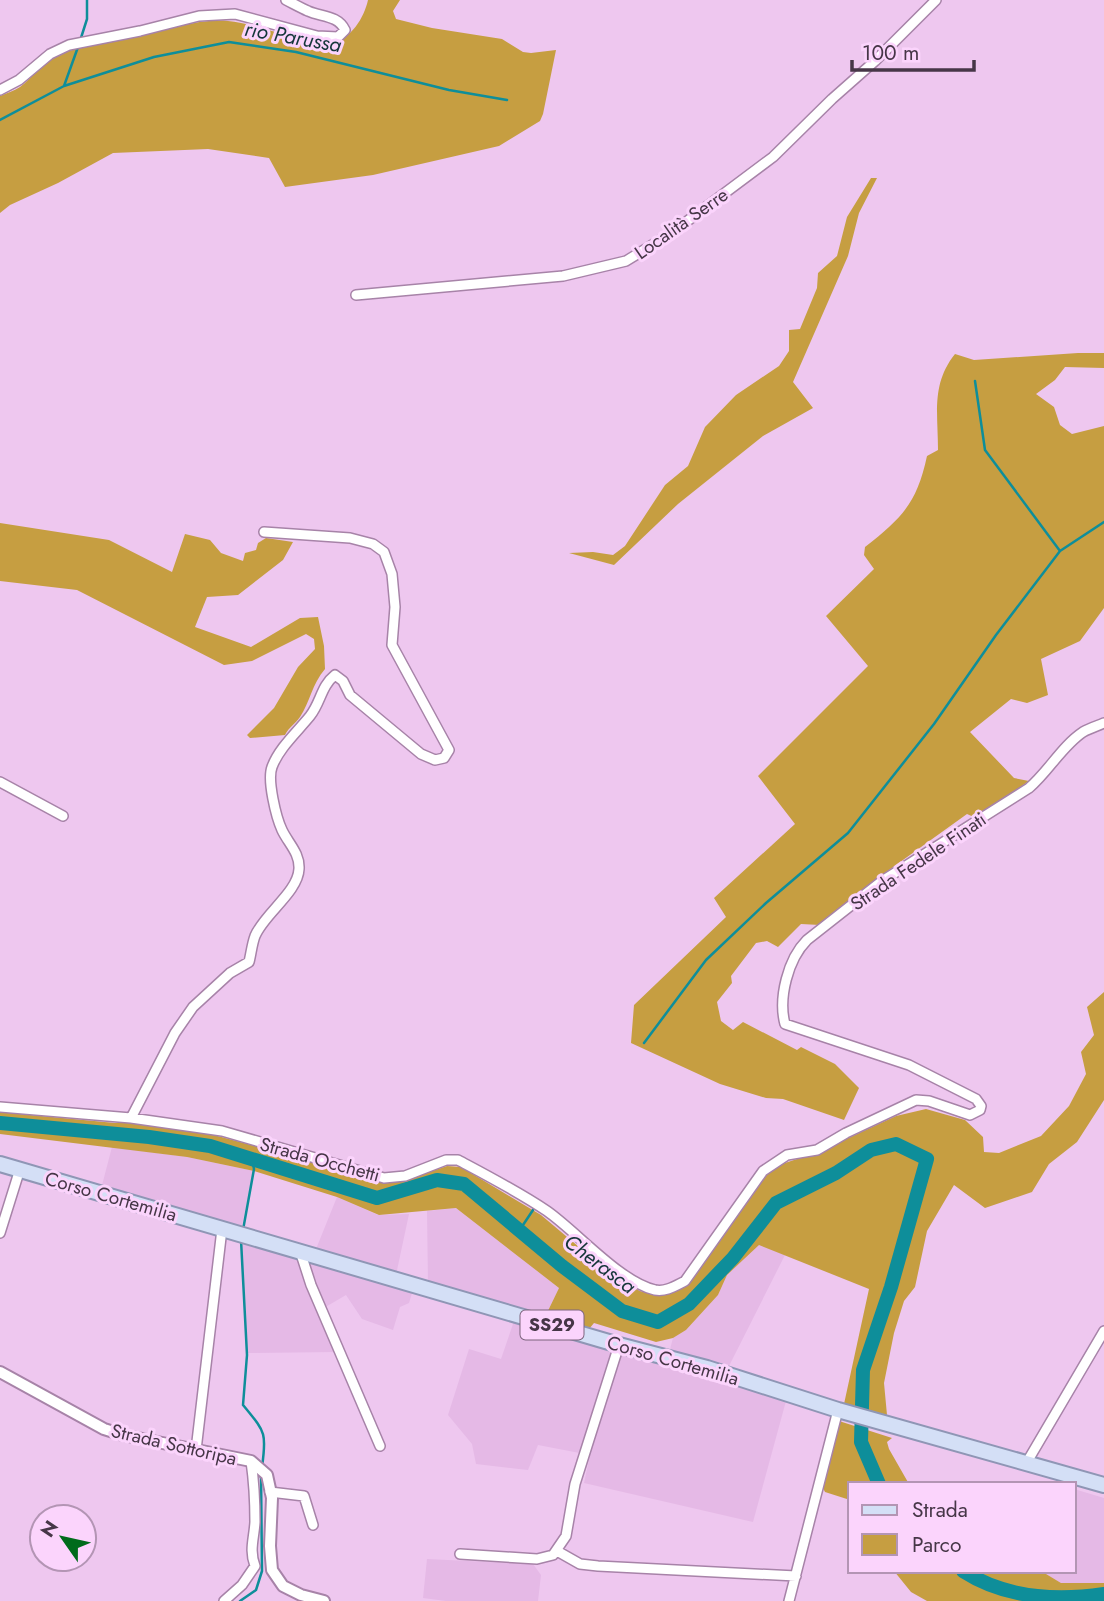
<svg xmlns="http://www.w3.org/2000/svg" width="1104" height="1601" font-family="Jost,sans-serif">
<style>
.built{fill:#e5b9e6}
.green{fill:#c69e41}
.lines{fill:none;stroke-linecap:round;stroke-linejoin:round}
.stream{stroke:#0e8e9a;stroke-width:2.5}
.river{stroke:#0e8e9a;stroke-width:14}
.minor-casing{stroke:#a783a8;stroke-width:12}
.tertiary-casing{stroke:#a783a8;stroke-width:14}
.primary-casing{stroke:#8f96b5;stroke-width:18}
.minor{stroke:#fff;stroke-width:9}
.tertiary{stroke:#fff;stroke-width:10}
.primary{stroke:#d4dff6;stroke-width:14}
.labels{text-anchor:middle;stroke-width:6;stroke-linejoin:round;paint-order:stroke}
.shield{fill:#fbd4fc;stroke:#7c657d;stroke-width:2}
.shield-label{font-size:18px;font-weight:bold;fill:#463647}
.street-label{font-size:19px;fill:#463647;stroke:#fbd4fc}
.water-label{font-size:21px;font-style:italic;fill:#15363a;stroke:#fbd4fc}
</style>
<rect width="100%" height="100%" fill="#eec7ef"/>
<path class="built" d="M112 1147 187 1157 254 1171 241 1229 101 1189Z
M337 1197 378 1215 409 1214 396 1275 316 1249Z
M456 1208 559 1288 545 1317 428 1283 427 1211Z
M241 1243 412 1293 409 1303 400 1307 393 1330 362 1319 346 1295 317 1312 336 1352 246 1353Z
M759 1244 785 1255 728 1368 669 1353 673 1338 686 1330 718 1295 727 1275Z
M514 1321 786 1401 753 1522 584 1483 590 1455 538 1445 528 1470 476 1464 472 1444 448 1415 469 1349 501 1359Z
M1074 1489 1104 1498V1583H1061L1040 1571H1074Z
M427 1559 533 1564 541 1575 538 1601H446L423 1598Z"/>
<path class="green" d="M368 0H400L393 11 396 19 432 28 502 39 523 52 531 53 556 50 543 114 540 121 499 146 373 175 285 187 269 158 208 149 113 153 58 183 10 205 0 213V96C6 93 14 91 20 87 32 78 41 64 56 57 84 42 114 41 144 35 171 29 200 18 228 21 256 23 308 46 332 42 351 39 364 18 368 0Z
M871 178H877L859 213 848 256 793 382 813 408 763 436 678 504 614 565 569 553 593 552 613 555 625 546 665 485 688 466 705 427 736 395 779 366 789 351V330L800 329 817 288 818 273 837 256 847 217Z
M1078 353H1104V368L1065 367 1055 380 1036 394 1054 407 1060 425 1072 434 1104 426V608L1080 641 1041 659 1048 695 1027 703 1011 699 970 732 1014 778 1029 781 976 818 967 814 889 870 820 925 801 924 778 947 767 941 756 943 731 976 732 983 717 1002 721 1021 733 1030 743 1022 797 1050 801 1047 835 1064 859 1088 844 1120 783 1099 766 1098 720 1084 631 1043 634 1005 726 917 714 898 795 824 758 776 868 666 826 616 874 569 864 555 865 547C902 518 917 503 927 456L938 450C938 414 931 384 955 354L974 360Z
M0 523 109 540 172 572 185 534 210 540 221 553 243 561 245 553 256 550 258 543 266 538 293 542 283 560 238 595 207 597 195 627 251 647 300 618 318 617 324 646 325 669C312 684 310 702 300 717 295 724 289 727 285 735L250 738 247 735 274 708 298 667 315 649 314 639 306 634 252 661 224 665 77 590 0 581Z
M1104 992V1100L1077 1142 1049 1164 1032 1192 985 1208 954 1185 927 1231 915 1287 904 1301 894 1333 884 1383 887 1415 844 1404 869 1289 759 1245 727 1275 718 1295 686 1330 673 1338 656 1342 594 1323 589 1329 545 1317 559 1288 456 1208 379 1215 337 1197 254 1171 187 1157 0 1134V1112L115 1123 125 1122 214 1135 383 1180 402 1181 447 1166 461 1167 541 1215 617 1279 640 1291 657 1296 672 1293 687 1284 764 1177 776 1166 818 1152 896 1116 926 1109 965 1120 983 1137 984 1152 999 1153 1041 1136 1069 1106 1086 1074 1081 1052 1094 1035 1087 1007Z
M839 1421 892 1438 887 1442 889 1449 909 1484H850V1500L825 1492 822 1486Z
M894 1571H1041L1061 1583H1104V1601H927L911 1592Z"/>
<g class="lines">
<path class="stream" d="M80 41 87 19V0
M64 86 78 47
M0 120 64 86 154 57 229 42 296 52 449 90 507 100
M975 381 985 450 1060 551
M644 1043 706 960 766 903 848 833 934 724 996 635 1060 551 1104 522
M243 1230 254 1169 252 1159
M519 1231 535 1207
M241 1240 247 1355 243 1405C265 1432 267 1432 262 1467
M240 1601 256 1590 262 1571 261 1474"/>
<path class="river" d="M0 1123 149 1137 210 1146 377 1198 437 1180 464 1184 562 1266 622 1311 658 1322 689 1304 733 1258 776 1203 836 1173 871 1150 896 1144 927 1159 891 1287 863 1370 861 1442 879 1484
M963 1571C1005 1598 1056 1601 1104 1594"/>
<g class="minor-casing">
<path id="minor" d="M0 90 19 80 50 54 69 45 140 31 199 16 235 14 317 36 338 37 345 30C338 15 321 17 308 11 301 8 294 4 286 0
M356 295 563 276 626 261 670 234 773 157 832 99 875 61 936 0
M0 782 63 816
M0 1107 131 1118 222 1131 384 1178 405 1176 446 1160H458C488 1176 519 1192 547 1211 577 1232 620 1282 655 1290 666 1292 675 1286 685 1281L763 1171 787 1155 817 1150 846 1133 916 1100 929 1101 970 1115 980 1110 981 1106 976 1099 909 1065 785 1024C778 998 788 959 807 940L882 881 1029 788C1048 772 1062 746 1083 732 1090 728 1097 726 1104 723
M131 1118 175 1033 193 1007 230 973 249 962C251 954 252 944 255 936 264 914 298 892 299 869 300 853 288 843 282 830 276 817 267 780 272 767 279 748 297 732 310 716 321 702 321 686 335 675L343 681 350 695 421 754 435 760 444 758 449 750 392 645 395 607 392 574 384 552 373 544 350 538 264 532
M0 1233 20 1169
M300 1251 311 1285 380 1446
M196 1450 222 1229
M1027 1462 1104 1331
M270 1492 304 1496 313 1525
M557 1551 580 1564 598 1566 796 1576
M460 1554 537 1559 553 1555 566 1536 575 1484 619 1345
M224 1601 242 1585 255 1566C249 1550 254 1539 255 1522 255 1501 254 1482 251 1461
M789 1601 838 1410"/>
</g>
<g class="tertiary-casing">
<path id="tertiary" d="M0 1372 104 1429 123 1435 251 1461 267 1475 272 1498 270 1546 272 1570 283 1586 301 1595 324 1601"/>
</g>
<g class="primary-casing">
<path id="primary" d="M0 1164 619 1345 707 1368 838 1410 1104 1485"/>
</g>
<use href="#minor" class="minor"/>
<use href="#tertiary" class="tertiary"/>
<use href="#primary" class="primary"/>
</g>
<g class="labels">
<rect class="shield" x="520.5" y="1310.5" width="63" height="29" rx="5"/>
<g class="shield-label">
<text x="552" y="1331">SS29</text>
</g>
<g class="street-label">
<text transform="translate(681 223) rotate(-35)" y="7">Località Serre</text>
<text transform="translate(918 861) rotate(-34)" y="7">Strada Fedele Finati</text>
<text transform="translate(320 1159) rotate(15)" y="7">Strada Occhetti</text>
<text transform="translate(111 1196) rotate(16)" y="7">Corso Cortemilia</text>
<text transform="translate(673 1360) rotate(16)" y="7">Corso Cortemilia</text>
<text transform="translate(174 1444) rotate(13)" y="7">Strada Sottoripa</text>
</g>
<g class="water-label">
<text transform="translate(293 37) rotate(10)" y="7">rio Parussa</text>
<text transform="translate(600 1264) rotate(37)" y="7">Cherasca</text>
</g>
</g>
<rect x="848" y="1482" width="228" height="91" fill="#fbd4fc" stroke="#b395b4" stroke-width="2"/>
<rect x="862" y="1505" width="35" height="10" fill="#d4dff6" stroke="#b395b4" stroke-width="2"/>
<text x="912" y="1517" font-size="21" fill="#463647">Strada</text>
<rect x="862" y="1534" width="35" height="21" fill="#c69e41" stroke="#b395b4" stroke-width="2"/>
<text x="912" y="1552" font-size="21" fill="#463647">Parco</text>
<g transform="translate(63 1538) rotate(304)"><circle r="33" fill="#fbd4fc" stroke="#b395b4" stroke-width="2"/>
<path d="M0-5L12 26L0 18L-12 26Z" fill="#006b1b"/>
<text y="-10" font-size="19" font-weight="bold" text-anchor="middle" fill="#463647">N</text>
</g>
<path d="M852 60v10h122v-10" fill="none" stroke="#463647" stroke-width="3.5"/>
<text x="862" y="60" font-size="21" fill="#463647" stroke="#fbd4fc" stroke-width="5" paint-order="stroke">100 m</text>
</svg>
